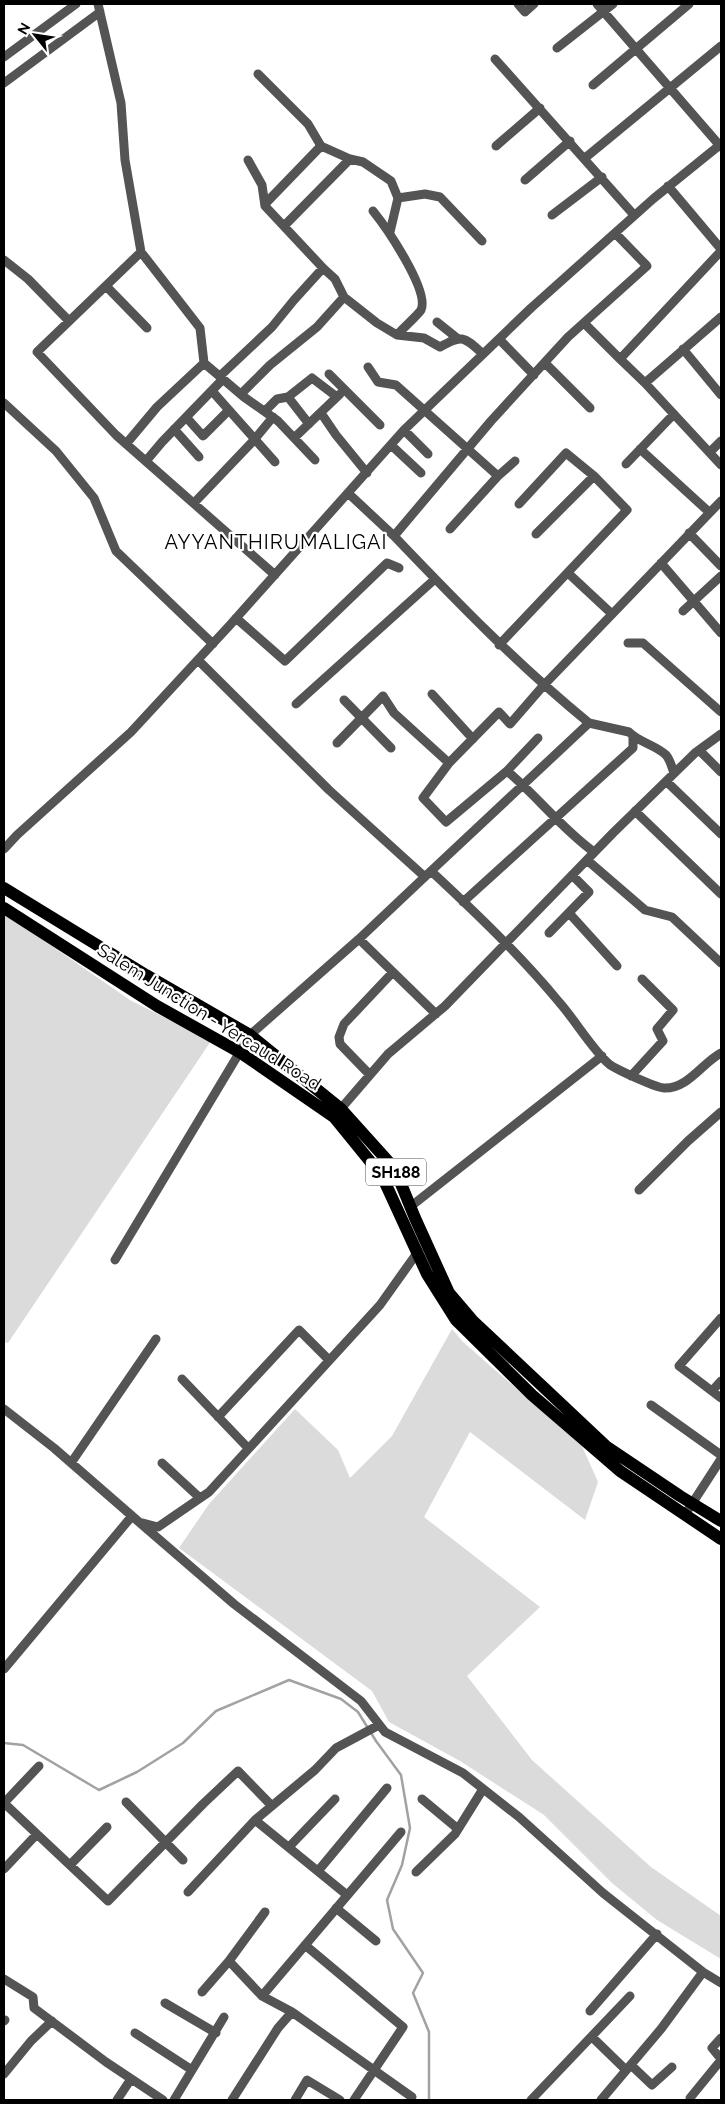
<svg xmlns="http://www.w3.org/2000/svg" width="725" height="2104" font-family="Raleway,sans-serif">
<style>
.green{fill:#dbdbdb}
.lines{fill:none;stroke-linecap:round;stroke-linejoin:round}
.stream{stroke:#a2a2a2;stroke-width:2.5}
.street{stroke:#545454;stroke-width:9}
.primary{stroke:#000;stroke-width:12}
.labels{text-anchor:middle;stroke-width:4.5;stroke-linejoin:round;paint-order:stroke}
.shield{fill:#fff;stroke:#4c4c4c;stroke-width:1}
.shield-label{font-size:16px;font-weight:bold;fill:#000}
.street-label{font-size:18px;fill:#000;stroke:#fff}
.quarter-label{font-size:20px;letter-spacing:1px;fill:#000;stroke:#fff}
</style>
<rect width="100%" height="100%" fill="#fff"/>
<path class="green" d="M4 913 130 1000 211 1041 8 1343 4 1342Z
M452 1329 463 1342 582 1446 598 1482 585 1520 470 1432 424 1517 540 1607 467 1676 532 1760 651 1867 721 1916V1959L657 1920 612 1883 544 1815 460 1761 389 1722 372 1691 179 1548 209 1504 295 1409 338 1450 350 1478 392 1436Z"/>
<g class="lines">
<path class="stream" d="M4 1743 23 1745 99 1790 137 1772 183 1743 216 1711 289 1680 341 1699 358 1712 376 1741 401 1775 410 1828 402 1865 387 1900 393 1929 423 1973 413 1993 429 2032V2100"/>
<path class="street" d="M98 4 121 103 125 160 141 252 37 352 116 435 275 575
M518 4 525 12 534 4
M597 4 721 147
M557 48 613 4
M4 57 76 4
M495 59 634 215
M258 74 308 124 321 146 350 159 363 162 391 181 398 198 390 232
M4 83 100 12
M593 85 689 4
M496 146 540 108
M585 158 721 46
M248 160 262 185 265 206 323 268 335 279 344 297 377 323 397 335 424 338 440 347C463 334 464 337 483 354
M525 180 570 141
M668 186 721 249
M398 198 425 194 440 197 482 241
M265 204 321 146
M373 211C386 227 430 291 421 310 419 314 402 329 397 335
M552 215 602 177
M284 226 350 159
M141 252 200 328 204 363 244 397 278 421 315 460
M4 260 28 279 69 321
M106 286 147 328
M437 322 457 338
M584 323 620 359 721 251
M499 339 534 375
M683 349 721 395
M620 359 645 383 721 465
M545 363 590 408
M368 367 378 382 396 385 498 476
M329 374 380 425
M220 376 272 327 294 300 323 268
M645 383 721 317
M212 391 275 462
M241 394 270 365 317 327 344 297
M288 397 309 424
M4 403 56 451 94 498 116 551 213 644
M265 411 277 399 288 397 312 378 337 397
M321 413 336 435 367 473
M186 417 203 436 229 410
M174 429 199 457
M404 430 428 454
M294 438 340 394
M126 444 157 407 204 363
M391 445 421 473
M640 449 709 512
M710 452 721 441
M146 461 162 442 223 379
M626 464 674 414
M348 493 394 536
M194 503 254 440 273 417
M450 529 498 476 515 461
M689 533 721 566
M536 534 594 476
M661 563 721 633
M568 573 612 614
M683 611 721 576
M236 618 285 661 387 563 399 568
M628 643H643L721 712
M499 645 627 510 594 476 566 453 519 504
M198 660 329 790 425 877
M432 694 473 739
M344 700 391 748
M296 704 435 579
M589 723 629 732C638 742 656 745 666 755 670 759 672 768 674 773
M337 743 383 696 394 713 449 763 423 798 446 822 507 771 538 738
M699 750 721 772
M449 763 499 712 510 724 543 686 721 501
M507 771C538 797 562 829 594 852
M666 781 721 834
M635 811 721 894
M4 849 17 835 131 732 230 625 404 430 531 308 653 199 721 144
M587 860 645 910 672 917 721 963
M431 871 589 723C518 665 457 602 394 536L491 421 568 337 647 266 615 233
M463 902 633 748V737
M569 913 617 966
M549 933 589 892 572 875
M359 939 436 1014
M370 1075 340 1044 339 1037 344 1024 393 972
M631 1076 663 1041 657 1029 673 1010 642 979
M338 1112 388 1054 445 1006 613 833 695 753 721 734
M639 1190 688 1141 721 1112
M410 1207 602 1056
M115 1260 250 1035 359 939 431 871C476 913 520 955 559 1002 575 1020 592 1049 609 1064 615 1069 657 1088 664 1088 688 1089 702 1063 721 1053
M721 1318 679 1366 721 1398
M182 1379 248 1448
M712 1391 721 1381
M651 1405 721 1455
M4 1409 54 1448 139 1522 158 1527 209 1492 380 1305 417 1253
M218 1417 299 1330 329 1360
M71 1463 156 1339
M162 1463 200 1498
M686 1513 721 1459
M139 1522 234 1604 361 1701 385 1732 463 1773 519 1817 603 1893 703 1972 721 1983
M4 1669 132 1516
M422 1799 458 1829
M126 1802 183 1860
M4 1803 108 1901 203 1804 238 1771 272 1806
M4 1803 39 1766
M255 1820 347 1895
M289 1847 335 1799
M70 1865 107 1827
M4 1869 37 1834
M318 1871 387 1788
M416 1872 455 1834 483 1789
M188 1892 255 1820 315 1770 336 1748 379 1725
M336 1908 376 1941
M305 1945 403 2027 354 2100
M229 1961 262 1996 292 2012 412 2097
M4 1979 33 1997 34 2008 106 2062 163 2100
M202 1992 229 1961 265 1912
M262 1996 401 1832
M165 2003 216 2033
M590 2011 657 1934
M4 2021 5 2020
M135 2033 192 2070
M592 2037 626 2070
M721 2038 712 2048 721 2059
M631 2065 652 2085 672 2067
M4 2074 31 2041 52 2021
M690 2098 721 2060
M117 2100 131 2079
M174 2100 224 2017
M232 2100 278 2028 292 2012
M295 2100 307 2080 340 2100
M531 2100 630 1996
M601 2100 661 2029 703 1972"/>
<path class="primary" d="M4 888 146 975 250 1035 341 1109 395 1169 415 1218 449 1293 472 1320 607 1447 680 1496 721 1521
M4 908 157 1006 241 1053 334 1117 382 1176 427 1274 456 1320 532 1395 620 1471 721 1539"/>
</g>
<g class="labels">
<rect class="shield" x="366" y="1158.5" width="60" height="27" rx="4"/>
<g class="shield-label">
<text x="396" y="1178">SH188</text>
</g>
<g class="street-label">
<text transform="translate(209 1017) rotate(32)" y="6">Salem Junction - Yercaud Road</text>
</g>
<g class="quarter-label">
<text x="276" y="549">AYYANTHIRUMALIGAI</text>
</g>
</g>
<rect width="725" height="2104" fill="none" stroke="#000000" stroke-width="10"/>
<g transform="translate(35 35) rotate(300)" stroke="#ffffff" stroke-width="4" paint-order="stroke">
<path d="M0-4L9 19L0 12L-9 19Z" fill="#000000"/>
<text y="-8" font-size="14" font-weight="bold" text-anchor="middle" fill="#000000">N</text>
</g>
</svg>
